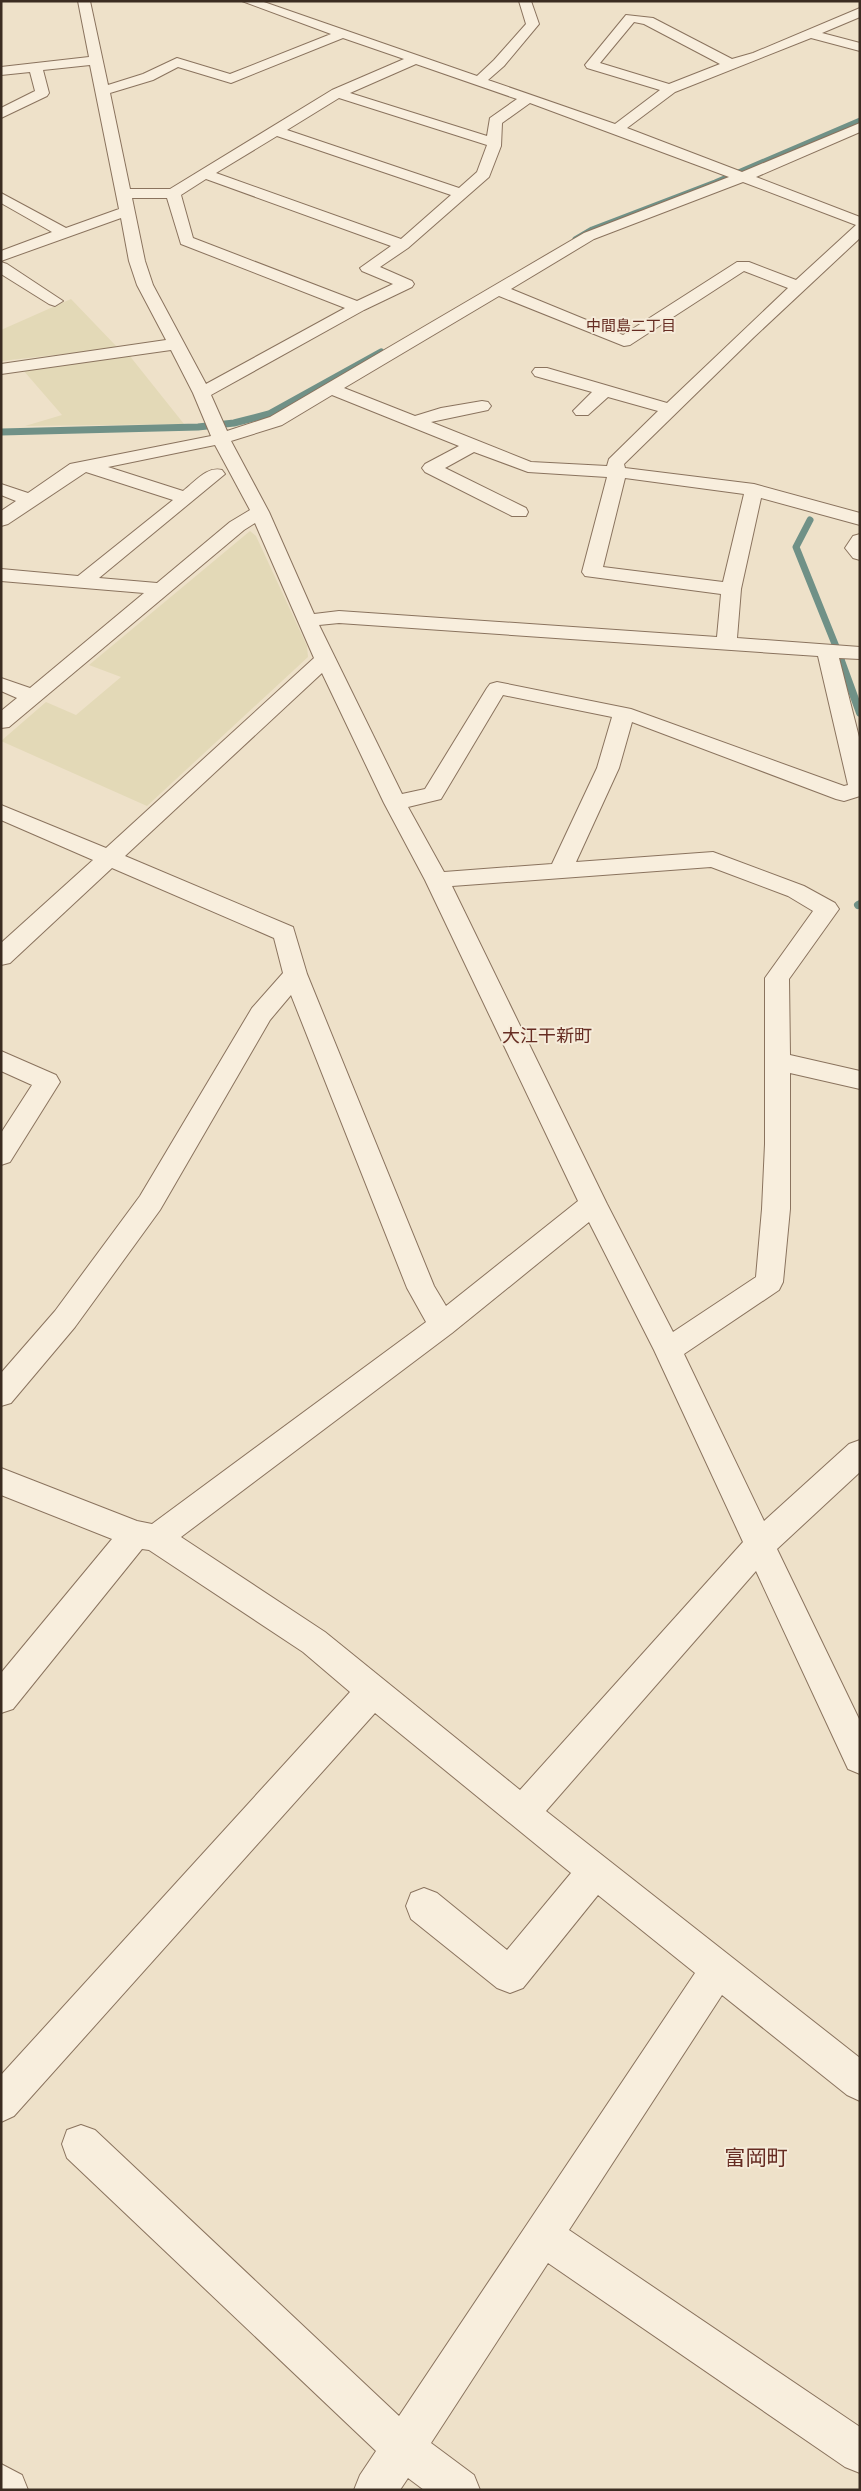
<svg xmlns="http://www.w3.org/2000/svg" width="861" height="2491" font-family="'Roboto Serif','Noto Sans JP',serif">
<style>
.farmland{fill:#e3d9b7}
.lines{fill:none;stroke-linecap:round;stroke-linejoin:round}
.stream-far2{stroke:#709187;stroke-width:5}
.stream-far1{stroke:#709187;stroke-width:7}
.stream{stroke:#709187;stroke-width:8}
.minor-casing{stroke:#8a735e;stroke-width:2}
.minor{fill:#f8eedd;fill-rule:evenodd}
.labels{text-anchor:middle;stroke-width:4;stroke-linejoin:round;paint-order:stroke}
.far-neighbourhood-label{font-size:15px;fill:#662c22;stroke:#f5ebd9}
.neighbourhood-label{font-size:18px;fill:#662c22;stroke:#f5ebd9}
.near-neighbourhood-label{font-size:21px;fill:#662c22;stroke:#f5ebd9}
</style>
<rect width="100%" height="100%" fill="#eee1c9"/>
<path class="farmland" d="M71 299 118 348 1 361V330Z
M129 355 184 424 25 426 62 415 23 370Z
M250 531 256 536 307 646 308 657 147 806 1 741 46 702 76 715 121 677 89 665Z"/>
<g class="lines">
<path class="stream-far2" d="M575 239 592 229 715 182 860 120"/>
<path class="stream-far1" d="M1 432 198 427 234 423 269 414 381 352
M810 520 796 547 841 659"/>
<path class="stream" d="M840 658 860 713
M858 905 860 904"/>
<g class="minor-casing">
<path id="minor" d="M78 1H90L108 85 143 74 177 58 230 74 331 34 242 1H261L477 76 494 60 526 24 519 1H531L539 24 504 66 488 80 615 124 660 90 587 68 585 65 626 15 653 18 732 59 753 53 860 8V17L822 33 860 43V51L811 38 675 92 627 128 742 172 860 123V132L756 177 860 217V238L754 337 624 464 625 468 754 484 860 513V525L761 498 741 589 737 638 860 647V659L839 658 860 741V796L844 801 836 799 632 722 619 768 576 862 713 852 804 886 835 903 839 909 789 979 790 1055 860 1071V1089L790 1073V1209L783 1282 779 1290 684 1354 764 1521 849 1444 860 1440V1472L777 1549 860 1721V1774L848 1769 756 1571 546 1811 860 2058V2101L847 2095 722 1995 569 2230 860 2427V2473L845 2467 548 2263 431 2443 474 2475 480 2490H424L408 2478 400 2490H354L360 2475 376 2451 67 2158 62 2144 67 2130 81 2125 95 2130 399 2416 695 1973 598 1895 523 1988 510 1993 497 1988 411 1919 406 1906 411 1893 424 1888 437 1893 507 1950 571 1873 375 1713 14 2116 1 2122V2075L350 1692 303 1652 149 1550 142 1549 13 1709 1 1713V1673L112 1539 1 1495V1468L137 1521 152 1524 426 1322 407 1288 291 995 270 1020 160 1210 75 1327 11 1403 1 1406V1373L55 1311 140 1196 252 1008 283 973 274 938 112 868 10 963 1 965V943L93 860 1 820V805L106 848 314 658 255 523 244 530 9 727 1 728V711L17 698 1 691V678L30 688 144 593 1 581V569L78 576 173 500 86 472 8 524 1 526V511L16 501 1 495V484L28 493 70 464 211 436 193 393 171 350 1 374V364L166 340 137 285 129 261 121 218 1 261V251L52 232 1 203V193L66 228 119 209 90 65 43 70 49 93 47 96 1 118V108L35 91 30 72 1 75V67L89 57ZM634 22 644 24 720 64 669 84 600 63ZM343 38 404 59 332 90 170 189H130L110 93 153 80 178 67 231 83ZM416 64 517 99 490 118 487 136 350 93ZM339 98 487 145 477 172 459 188 287 130ZM530 103 729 177 584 233 270 417 227 431 211 395 364 310 412 287 414 284 412 281 380 267 408 248 489 177 501 146 502 123ZM277 136 451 195 401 239 216 173ZM206 179 391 246 360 268 362 271 393 284 357 301 193 238 181 195ZM743 182 856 225 796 280 749 262H737L623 335 511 289 594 239ZM132 198H167L181 244 345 308 206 384 153 285 145 261ZM744 271 788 288 667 403 547 368H535L532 372 535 376 592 392 573 411 576 415H588L608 397 658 411 609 459 607 466 531 462 431 422 488 410 491 406 488 402 482 401 441 408 415 416 344 388 499 296 624 346 630 345ZM332 395 459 446 425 464 422 468 425 472 512 516H526L528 512 526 508 445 468 474 452 528 472 607 477 582 572 585 576 721 594 717 637 339 611 314 614 269 512 231 441 282 425ZM215 445 250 510 230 522 157 583 99 578 225 474 222 470C207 466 195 482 183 491L108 467ZM625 478 744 494 723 582 603 567ZM339 623 818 656 848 785 844 786 631 709 497 682 490 684 487 688 425 789 402 794 319 625ZM322 673 384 803 425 880 578 1201 446 1306 434 1286 307 974 293 927 125 856ZM503 695 612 717 597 768 552 864 444 872 408 807 441 799ZM711 867 788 896 813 911 765 978V1144L762 1209 756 1277 673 1332 607 1204 452 886ZM589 1222 654 1350 743 1542 520 1790 325 1632 181 1537 452 1333Z
M1 262 7 264 63 301 55 306 49 304 1 274Z
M860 534V560L853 558 845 548 853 536Z
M1 1051 56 1075 60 1082 10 1162 1 1165V1133L32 1085 1 1071Z
M1 2464 22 2475 28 2490H1Z"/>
</g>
<use href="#minor" class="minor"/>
</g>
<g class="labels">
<g class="far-neighbourhood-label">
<text x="631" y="331">中間島二丁目</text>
</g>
<g class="neighbourhood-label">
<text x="547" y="1042">大江干新町</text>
</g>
<g class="near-neighbourhood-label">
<text x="756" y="2165">富岡町</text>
</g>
</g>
<rect width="861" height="2491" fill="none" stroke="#3b2c21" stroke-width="5"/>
</svg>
